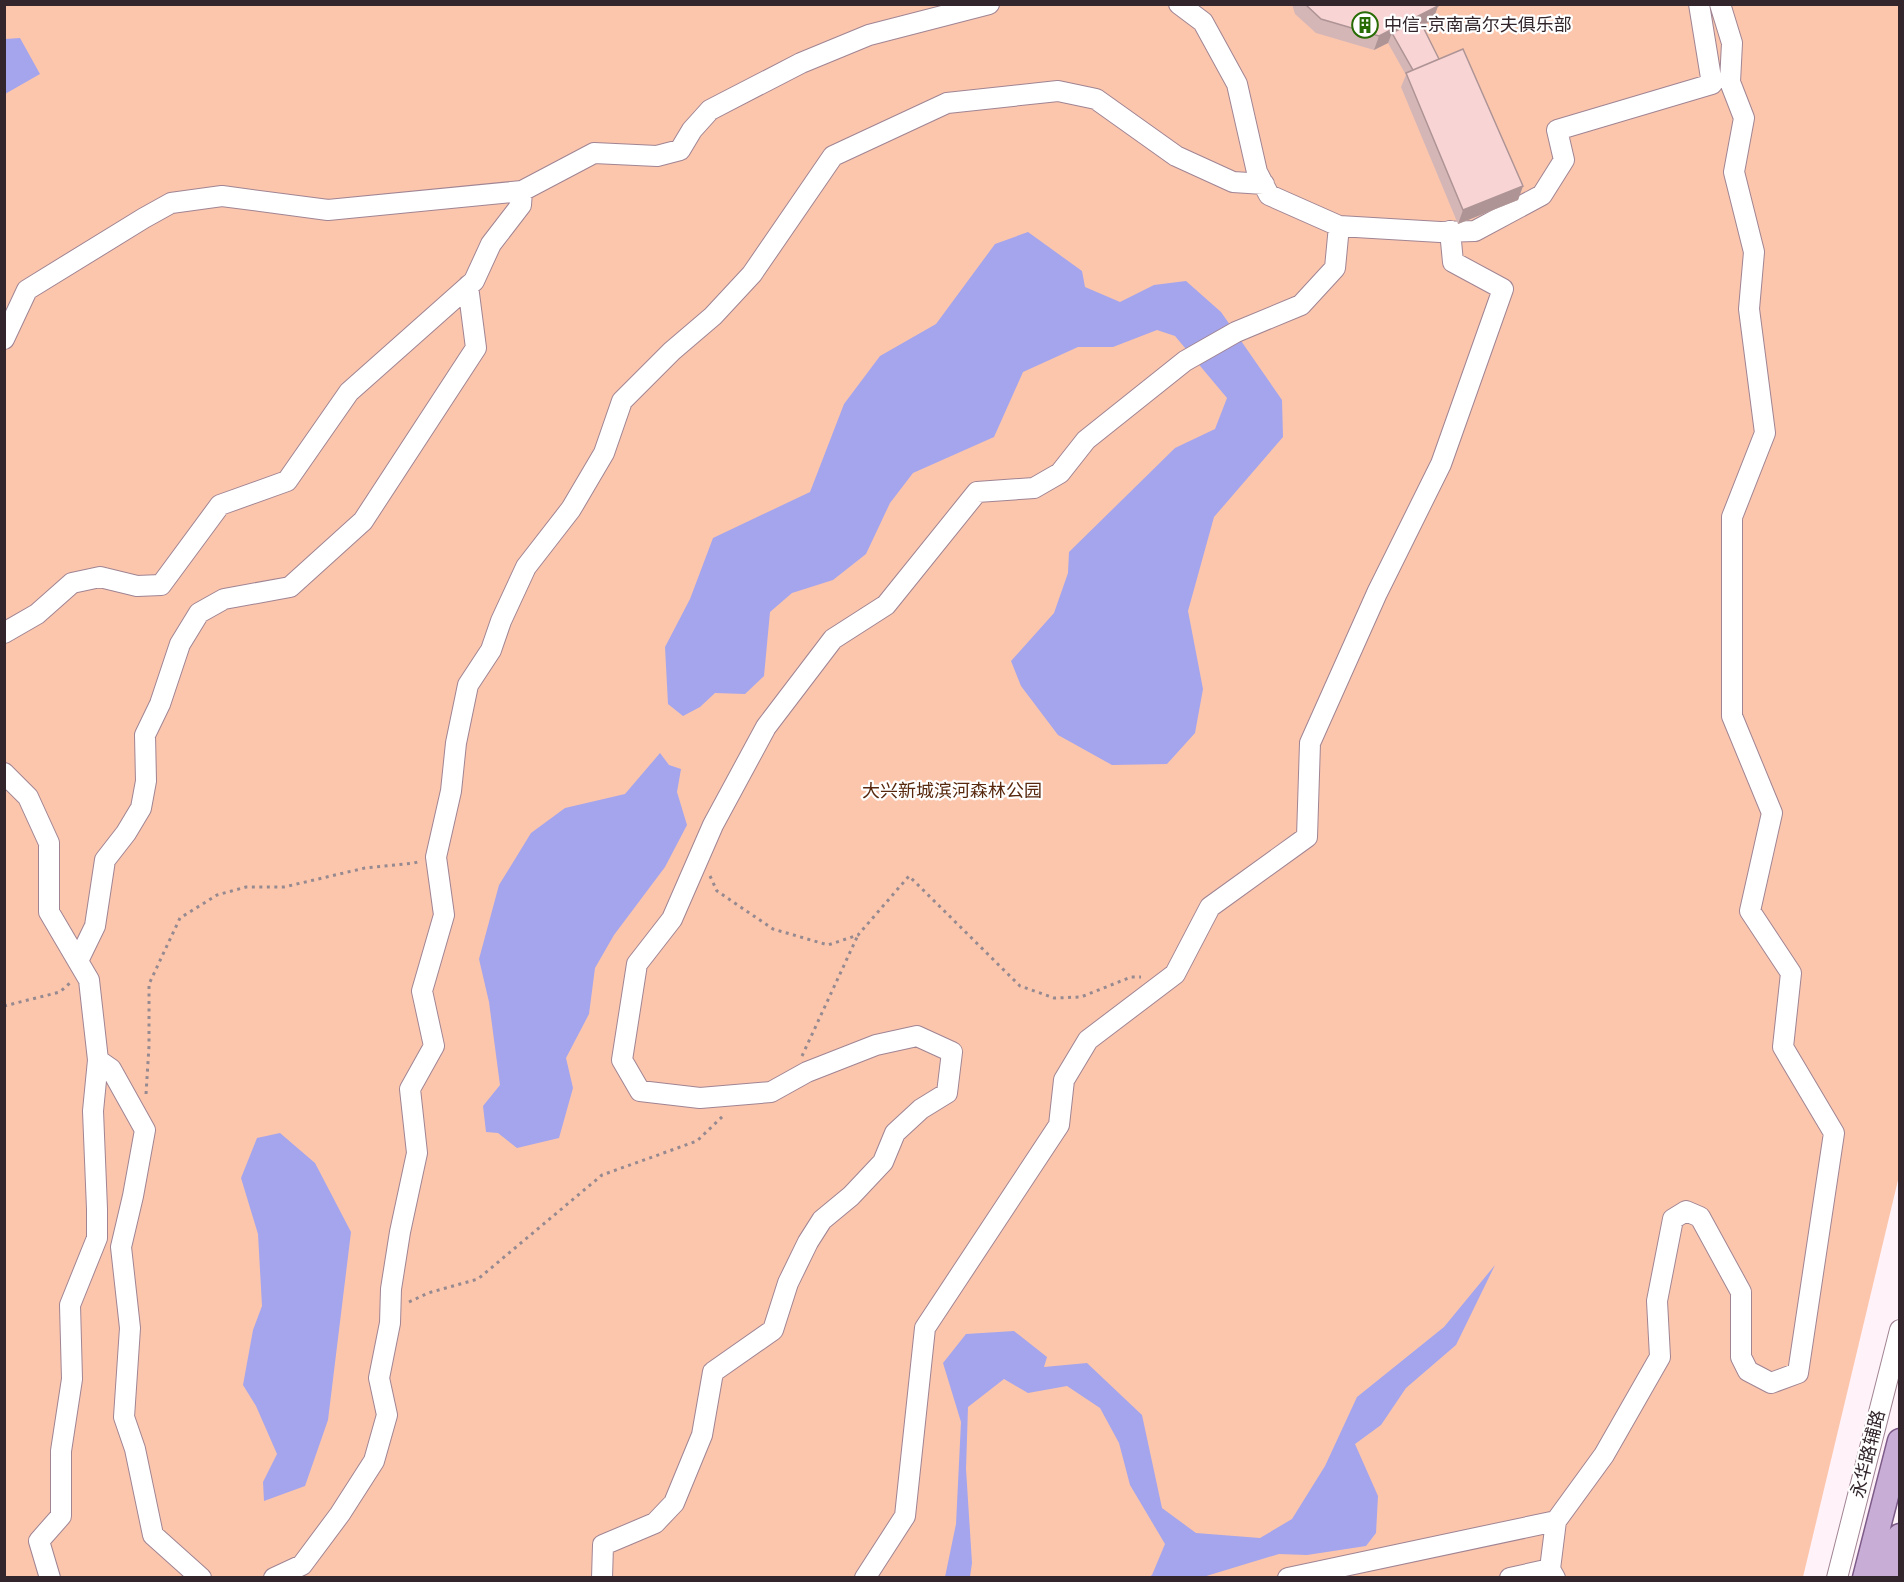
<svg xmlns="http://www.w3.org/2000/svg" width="1904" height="1582" font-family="'Nunito Sans','Noto Sans SC',sans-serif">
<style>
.green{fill:#fcc6ad}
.water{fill:#a4a5ed}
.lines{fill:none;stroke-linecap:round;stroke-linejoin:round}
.minor-casing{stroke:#a08493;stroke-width:22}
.major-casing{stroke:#7c5b88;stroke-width:27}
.path{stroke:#968a90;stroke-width:3;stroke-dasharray:3 4.5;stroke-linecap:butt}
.minor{stroke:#fff;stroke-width:20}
.major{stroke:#c8add6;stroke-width:24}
.wall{fill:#d5b6b7}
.shaded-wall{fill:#ae9495}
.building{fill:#f8d4d5;stroke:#ae9495;stroke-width:1.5}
.labels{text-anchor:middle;stroke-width:4.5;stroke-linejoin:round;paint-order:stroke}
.poi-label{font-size:18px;fill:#32262c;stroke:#fff;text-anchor:start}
.park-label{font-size:18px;fill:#58280e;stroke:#fff}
.street-label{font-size:18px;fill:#32262c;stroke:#fff}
</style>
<rect width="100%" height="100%" fill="#fff2f9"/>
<path class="green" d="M5 5H1899V1176L1803 1577 5 1578Z"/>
<path class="water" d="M20 38 40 74 5 94V39Z
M1028 232 1082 271 1085 287 1120 302 1154 285 1186 281 1221 312 1282 400 1283 437 1214 517 1188 611 1203 689 1195 733 1167 764 1112 765 1058 735 1021 686 1011 661 1054 613 1068 573 1069 552 1175 448 1215 429 1227 398 1175 336 1157 330 1113 347H1078L1023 372 994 437 913 473 890 503 866 554 833 580 792 593 770 612 764 676 745 694 715 693 700 707 683 716 668 704 665 647 690 599 713 538 810 492 844 404 880 356 936 324 995 244Z
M660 753 669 765 681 769 677 792 687 825 665 867 614 935 595 968 589 1014 566 1058 573 1088 559 1138 517 1148 498 1133 486 1132 483 1106 500 1085 489 1002 479 959 499 885 531 833 565 808 625 794Z
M280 1133 315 1163 351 1232 328 1420 305 1486 264 1501 263 1482 277 1454 256 1406 243 1385 253 1330 262 1306 258 1234 241 1178 257 1138Z
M1495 1265 1456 1345 1406 1388 1381 1425 1355 1444 1378 1496 1376 1533 1366 1546 1307 1555 1279 1554 1203 1577H1149L1152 1575 1165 1544 1130 1485 1119 1443 1100 1408 1067 1386 1028 1393 1004 1379 968 1407 966 1469 972 1563 970 1577H945L956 1524 961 1422 943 1363 966 1334 1014 1331 1047 1357 1044 1367 1087 1363 1142 1415 1162 1508 1196 1533 1260 1538 1292 1519 1325 1466 1357 1397 1444 1327Z"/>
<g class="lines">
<g class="minor-casing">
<path id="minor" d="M1179 4 1203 22 1237 84 1257 172 1269 195 1339 226 1440 232 1475 231 1542 195 1564 160 1557 130 1712 84 1699 4
M4 339 27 290 144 218 171 203 222 196 328 210 522 191 594 153 657 156 680 150 692 130 710 110 801 63 869 35 989 4
M4 633 37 614 72 583 100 577 137 586 161 585 220 505 287 481 349 392 474 281 491 244 521 205 522 191
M4 773 28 797 49 843V912L89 980 98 1060 93 1111 97 1209V1238L70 1305 72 1379 61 1451V1516L39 1541 50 1578
M78 961 95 926 105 860 126 833 141 808 146 781 145 735 160 704 180 644 199 613 224 599 290 587 363 521 476 348 468 286
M98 1060 111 1069 145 1130 133 1196 121 1247 130 1328 124 1417 135 1449 153 1535 201 1578
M1550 1569 1556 1521
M274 1578 302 1565 340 1514 374 1461 387 1415 379 1378 390 1323 391 1289 400 1232 417 1153 410 1089 434 1046 422 991 444 915 436 857 451 791 456 743 468 685 491 650 501 621 526 567 571 509 604 453 622 401 672 351 713 316 752 274 833 156 947 103 1058 91 1096 99 1176 156 1233 182 1264 184
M602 1578 603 1545 655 1523 674 1503 702 1435 713 1372 773 1330 788 1283 808 1242 822 1220 851 1196 883 1162 895 1133 921 1109 947 1093 952 1052 917 1036 876 1045 807 1072 771 1092 700 1098 640 1091 622 1060 637 964 672 919 713 825 766 727 833 639 886 605 977 492 1034 488 1060 473 1086 440 1185 361 1236 332 1301 305 1335 268 1339 226
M865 1578 905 1516 925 1328 1059 1125 1064 1080 1088 1040 1175 974 1210 907 1307 837 1310 743 1377 593 1441 464 1503 289 1453 262 1450 231
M1288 1578 1556 1521 1604 1455 1660 1357 1657 1301 1673 1219 1686 1211 1700 1217 1741 1292V1357L1748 1371 1771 1383 1798 1373 1834 1133 1783 1047 1791 973 1750 911 1772 813 1732 716V517L1765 433 1749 309 1754 252 1734 172 1744 118 1730 82 1732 43 1720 4
M1510 1578 1550 1569 1555 1578
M1837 1578 1900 1330"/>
</g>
<g class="major-casing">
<path id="major" d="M1865 1578 1900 1441
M1889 1578 1900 1536"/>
</g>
<path class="path" d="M710 876 717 891 773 929 828 945 858 935 909 876 1020 986 1054 998 1081 997 1131 977H1141
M4 1006 60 992 70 983
M802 1056 858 935
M146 1094 149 1046V984L180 918 217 895 246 887H284L365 868 414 863 421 861
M409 1302 428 1293 478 1279 602 1175 697 1141 725 1114"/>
<use href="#minor" class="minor"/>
<use href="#major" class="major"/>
</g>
<path class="wall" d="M1292 4H1437L1438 6 1433 20 1422 26 1439 59 1523 186 1518 200 1458 224 1401 87 1406 75 1388 43 1374 50 1316 33 1295 14Z"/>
<path class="shaded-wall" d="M1438 6 1433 20 1395 39 1392 33 1388 43 1374 50 1379 36Z
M1523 186 1518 200 1458 224 1463 210Z"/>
<path class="building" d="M1305 4H1437L1438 6 1379 36 1321 19Z
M1419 19 1439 59 1413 70 1392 33Z
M1463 49 1523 186 1463 210 1406 73Z"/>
<defs>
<g id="building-ring" transform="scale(1.35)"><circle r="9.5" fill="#fff" stroke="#286c05" stroke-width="1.5"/><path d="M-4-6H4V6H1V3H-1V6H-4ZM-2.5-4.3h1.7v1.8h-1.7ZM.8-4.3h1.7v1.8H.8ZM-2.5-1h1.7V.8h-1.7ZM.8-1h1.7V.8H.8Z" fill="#286c05"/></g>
</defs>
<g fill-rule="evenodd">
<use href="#building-ring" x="1365" y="25"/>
</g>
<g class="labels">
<g class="poi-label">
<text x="1384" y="31">中信-京南高尔夫俱乐部</text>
</g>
<g class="park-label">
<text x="952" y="797">大兴新城滨河森林公园</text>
</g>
<g class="street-label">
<text transform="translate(1868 1454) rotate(-76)" y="6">永华路辅路</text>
</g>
</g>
<rect width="1904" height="1582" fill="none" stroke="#32262c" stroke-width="12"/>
</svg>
